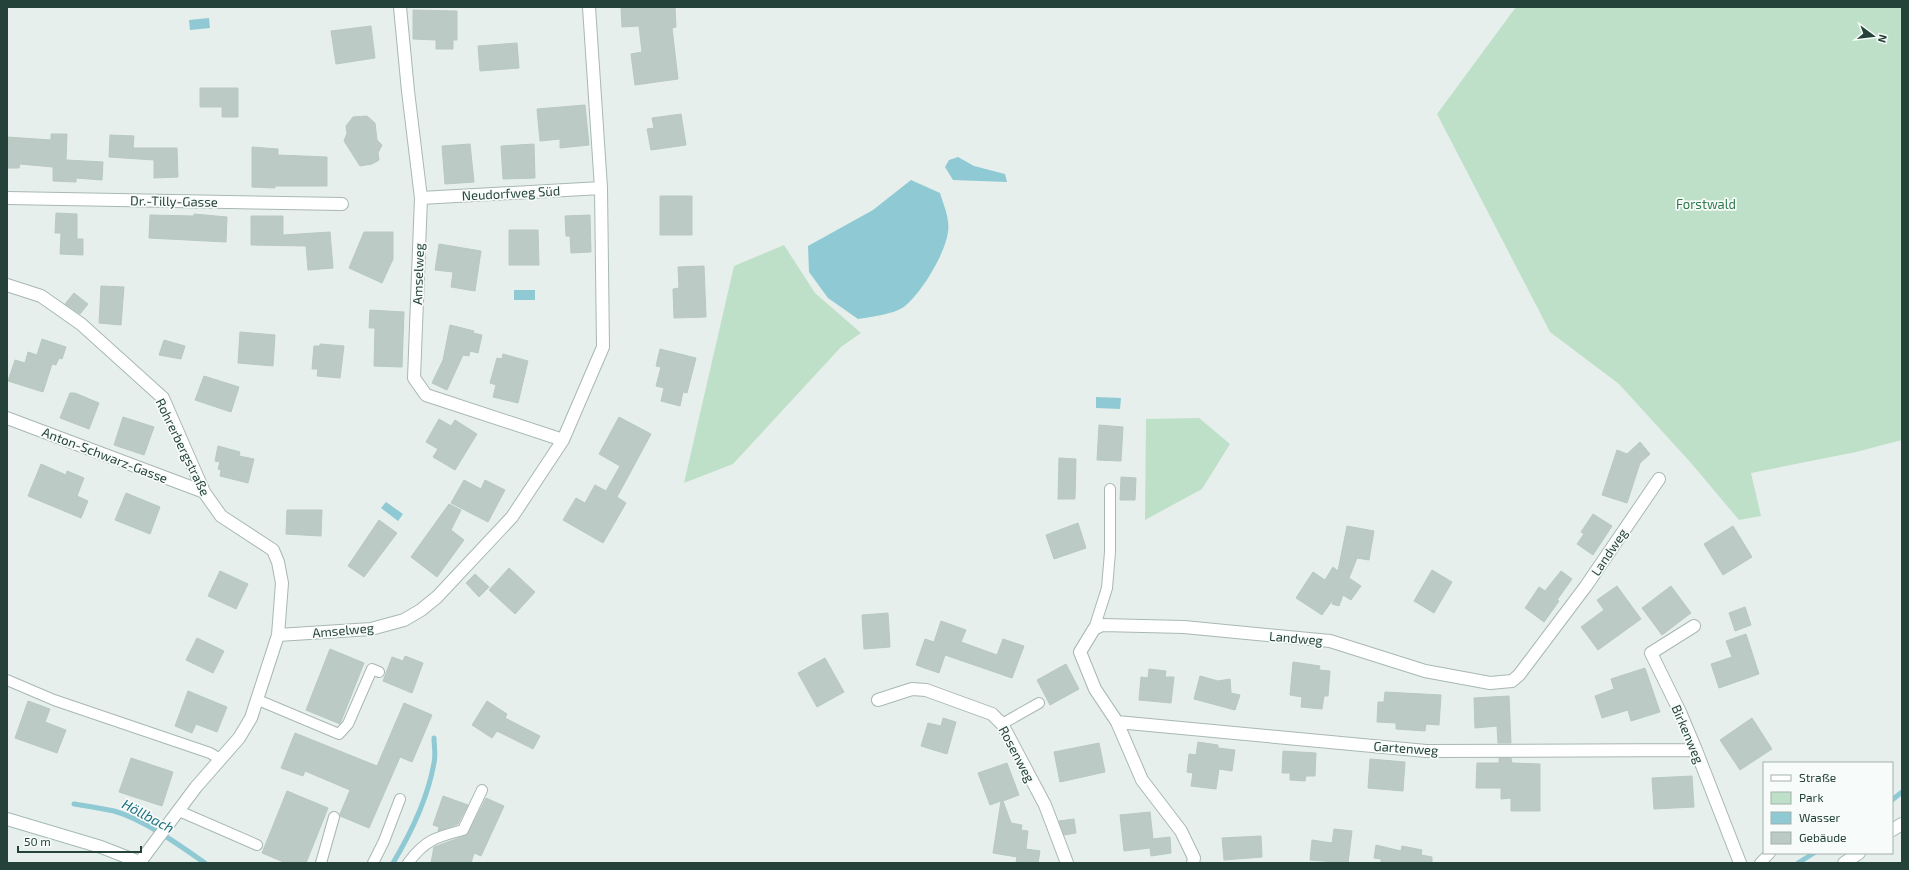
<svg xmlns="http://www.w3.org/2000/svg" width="1909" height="870" font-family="'Exo 2',sans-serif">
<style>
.green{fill:#bfe0c8}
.water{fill:#8ec9d4}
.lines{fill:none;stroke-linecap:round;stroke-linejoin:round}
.stream{stroke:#8ec9d4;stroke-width:5}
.building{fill:#bbcac4;stroke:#b8c9c2}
.lane-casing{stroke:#a8b8b2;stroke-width:12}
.street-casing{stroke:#a8b8b2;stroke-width:14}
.secondary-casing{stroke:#a4bbb3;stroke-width:14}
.lane{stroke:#fff;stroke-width:10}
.street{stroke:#fff;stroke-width:12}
.secondary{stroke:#fff;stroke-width:12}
.labels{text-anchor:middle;stroke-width:3.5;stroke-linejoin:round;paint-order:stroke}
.street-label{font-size:13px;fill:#24423a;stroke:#f7fbf9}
.park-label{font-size:13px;fill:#2d7a4b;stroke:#f7fbf9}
.water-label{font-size:14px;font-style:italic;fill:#1c6f80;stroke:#f7fbf9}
</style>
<rect width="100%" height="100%" fill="#e6efeb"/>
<path class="green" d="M1516 7H1902V440L1856 452 1751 473 1761 516 1739 520 1691 463 1619 384 1550 332 1437 114Z
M784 245 815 293 861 333 841 347 733 464 684 483 734 266Z
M1199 418 1230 444 1202 489 1145 520 1146 419Z"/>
<path class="water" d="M209 18 210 28 190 30 189 20Z
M958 157 974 166 1005 174 1007 182 953 180 945 167 949 160Z
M911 180 940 193C944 206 950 219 948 232 945 254 922 292 905 306 895 314 871 317 858 319L828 298 809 272 808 246 873 210Z
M514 290H535V300H514Z
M1096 397 1121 398 1120 409 1096 408Z
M386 502 403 514 398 521 381 508Z"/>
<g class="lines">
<path class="stream" d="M1892 800 1902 792
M74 804C87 806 101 808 114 811 145 820 179 845 205 863
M393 863C411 833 428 797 434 763 436 755 434 746 434 738
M1798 863 1814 853"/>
</g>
<path class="building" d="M621 7H675L676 27 672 28 678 79 635 85 631 54 642 52 639 26 622 27Z
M413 10 457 11V40H453V49H436V40L413 39Z
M371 26 375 58 336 64 331 31Z
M517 43 519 68 480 71 478 46Z
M200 88H238V117H222V107H200Z
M585 105 589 145 560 148V139L540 141 537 109Z
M681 114 686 145 651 150 647 129 654 128 652 118Z
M367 116 375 123 377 140 382 145 378 153 379 160 372 164 360 166 344 141 347 133 346 126 353 117Z
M51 134H67L66 160 103 162 102 180 76 178V182L53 181V167L20 164 19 168H7V137L51 140Z
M110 135 134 136 133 148H177L178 177 154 178V160L109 157Z
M470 144 474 182 445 184 442 146Z
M534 144 535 178 503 179 501 146Z
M252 147 278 149V155L327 157V186H275V188L252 187Z
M660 196H692V235H660Z
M56 213 77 214V239H83V255L60 254 61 233H55Z
M194 214 227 217 226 242 149 238 150 215 194 216Z
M590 215 591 252 571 253 570 236H566L565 216Z
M251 216H283V235L330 232 333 268 308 270 306 246 251 245Z
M509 230H538L539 265H509Z
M364 232H393V259L382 283 349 268Z
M439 244 481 251 475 291 451 287 453 272 435 270Z
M704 266 706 317 674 318 673 289 679 288 678 267Z
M101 286 124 287 121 325 99 323Z
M74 293 88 304 80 314 65 304Z
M370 310 404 312 402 367 374 366 375 328H369Z
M450 325 474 331 473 333 482 335 478 353 470 351 469 356 463 355 447 390 432 383 443 360Z
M240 332 275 335 273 366 238 363Z
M42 339 66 347 62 359 59 358 56 365 52 364 43 392 8 381 15 360 25 363 28 352 37 355Z
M164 340 185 346 181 359 159 355Z
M320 344 344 346 340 378 317 376 318 369H312L314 346H320Z
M660 349 696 358 687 393 683 392 680 406 661 401 664 388 656 386 661 367 656 366Z
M503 354 528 361 518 403 493 397 496 385 490 383 497 358 502 359Z
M204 376 239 387 231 412 195 400Z
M70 393H75L99 403 89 429 60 418Z
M123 417 154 427 144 455 114 445Z
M619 417 651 434 617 497 626 503 603 543 563 520 576 498 585 503 595 485 606 491 620 466 599 454Z
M439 419 451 426 455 420 477 434 455 470 433 457 438 449 426 442Z
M1099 425 1123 427 1121 461 1097 460Z
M1640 442 1650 454 1640 463 1627 503 1602 495 1617 450 1627 454Z
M218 446 240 452 239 456 254 459 248 483 220 476 221 470 218 469 220 462 215 461Z
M1059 458 1076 459 1075 499H1058Z
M41 464 66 475 67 471 84 478 77 496 88 501 81 518 28 496Z
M1121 477 1136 478 1135 500H1120Z
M464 480 481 489 485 480 505 490 488 522 451 503Z
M126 493 160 507 150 534 115 520Z
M449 504 461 510 451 530 464 540 437 577 411 557Z
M287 510H322L321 536 286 534Z
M1593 514 1612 526 1593 555 1577 544 1584 534 1581 532Z
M379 520 397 533 364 577 348 566Z
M1078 523 1086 548 1054 559 1046 535Z
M1347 526 1374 531 1369 560 1357 558 1349 578 1361 586 1351 600 1343 595 1339 606 1332 604 1334 598 1322 615 1296 598 1313 572 1325 580 1333 567 1338 571Z
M1733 526 1752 557 1723 575 1704 544Z
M509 568 535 592 515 614 489 590Z
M1432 570 1452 582 1434 613 1414 601Z
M220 571 248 584 236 609 208 596Z
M1561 571 1572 579 1557 600 1559 601 1544 622 1525 608 1539 587 1545 591Z
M475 574 489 587 479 597 466 583Z
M1617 586 1641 619 1598 650 1581 627 1604 610 1597 600Z
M1671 586 1691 613 1662 635 1642 608Z
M1745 607 1751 625 1735 631 1729 613Z
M888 613 890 647 864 649 862 615Z
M941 621 966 630 961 642 997 655 1003 639 1024 646 1012 678 945 655 939 673 916 665 925 639 934 642Z
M1746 634 1759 674 1719 688 1711 664 1732 657 1726 641Z
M197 638 224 651 213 673 186 660Z
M330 649 364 663 340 724 306 710Z
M405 656 423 663 412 693 383 681 392 657 403 661Z
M825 658 844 692 817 707 798 673Z
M1293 662 1320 666 1319 670 1330 671 1328 696H1324L1322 709 1301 707 1302 697 1290 695Z
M1066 664 1079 689 1050 705 1037 680Z
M1645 668 1660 712 1631 721 1628 710 1602 718 1595 696 1614 689 1611 679Z
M1149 669 1166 671 1165 677H1174L1171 703 1139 700 1141 677 1148 678Z
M1200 676 1218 681 1230 679 1231 693 1240 695 1235 710 1194 699Z
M188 691 227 707 217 732 196 724 192 733 175 726Z
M1385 692 1441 695 1439 725 1426 724 1425 731 1396 729V723L1377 722 1378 702H1384Z
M1509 696 1511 743H1498L1497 726 1475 728 1474 698Z
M28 701 50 709 45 722 66 730 57 753 15 738Z
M487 701 507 714 505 718 540 736 533 749 497 731 492 738 472 725Z
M404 703 432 715 412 762 400 757 369 828 340 816V814L350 790 305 771 303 776 281 768 295 733 377 766Z
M943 718 956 722 947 754 921 746 928 723 941 726Z
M1752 718 1772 749 1740 770 1720 740Z
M1198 742 1218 745V748L1235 750 1232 771 1219 769 1216 789 1191 786 1193 773 1187 772 1189 754 1196 755Z
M1099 743 1105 772 1060 782 1054 752Z
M1283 751 1316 753 1315 776H1306L1305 781 1290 780V773H1282Z
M131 758 173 772 162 806 119 792Z
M1499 758H1511L1512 763 1540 764V811H1511V798L1501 799V788H1476L1477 763H1499Z
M1370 759 1405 762 1403 791 1368 788Z
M1007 763 1019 795 1003 801 1011 823 1022 825 1021 830 1028 831 1026 849 1040 851 1038 863H1016L1017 857 993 853 1001 801 990 805 978 773Z
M1692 776 1694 807 1654 809 1652 778Z
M287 791 328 808 306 863H286L262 853Z
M443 796 468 805 458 824 438 831 439 827 433 825Z
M486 798 504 806 481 856 474 853 471 863H431L434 847 467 835Z
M1150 812 1153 839 1170 837 1171 853 1151 856 1150 848 1124 851 1120 815Z
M1074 819 1076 833 1064 835 1059 821Z
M1334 829 1352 831 1348 863 1310 860 1312 840 1332 843Z
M1261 836 1262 857 1224 860 1222 838Z
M1376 845 1401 851 1402 846 1422 850 1421 855 1432 857V863H1381V859L1374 858Z"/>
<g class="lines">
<g class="lane-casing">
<path id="lane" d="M1094 629 1107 588 1110 552V489
M7 680 54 700 210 753 220 759
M258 700 339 734 348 724 372 669 379 672
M1002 724 1039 703
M179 811 257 845
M321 863 334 817
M373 863 384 841 400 799
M408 863C425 840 436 837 463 830L482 790
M1760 863 1770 853"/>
</g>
<g class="street-casing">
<path id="street" d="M400 7 408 91 421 198 414 378 426 395 563 440
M7 198 342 204
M421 198 601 188
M7 285 41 296 81 324 163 398 204 492 221 516 273 550 278 562 282 583 278 635 251 718 239 738 196 787 140 862
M7 418 204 492
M1694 626 1651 653 1680 712 1696 750 1740 863
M278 635 371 629 404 620 421 610 437 597 512 517 563 440 603 347 601 188 589 7
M878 700 912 689 926 690 992 714 1002 724 1045 805 1067 863
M1117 722 1426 751 1696 750
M1193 863 1194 858 1181 831 1142 780 1117 722 1095 689 1080 652 1094 629 1102 625 1184 627 1330 641 1425 671 1490 683 1512 681 1519 675 1586 586 1659 479"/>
</g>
<g class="secondary-casing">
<path id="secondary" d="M7 819 101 847 142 863
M1892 830 1902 824
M1844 863 1859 853"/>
</g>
<use href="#lane" class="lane"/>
<use href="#street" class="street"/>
<use href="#secondary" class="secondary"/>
</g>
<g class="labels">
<g class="street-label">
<text transform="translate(511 193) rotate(-3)" y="5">Neudorfweg Süd</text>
<text transform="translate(174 201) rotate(1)" y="5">Dr.-Tilly-Gasse</text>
<text transform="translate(418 274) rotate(-88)" y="5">Amselweg</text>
<text transform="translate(183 447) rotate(64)" y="5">Rohrerbergstraße</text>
<text transform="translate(105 455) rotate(21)" y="5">Anton-Schwarz-Gasse</text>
<text transform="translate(1609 552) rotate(-56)" y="5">Landweg</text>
<text transform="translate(343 630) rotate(-5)" y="5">Amselweg</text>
<text transform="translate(1296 638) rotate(5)" y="5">Landweg</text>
<text transform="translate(1688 734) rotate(67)" y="5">Birkenweg</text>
<text transform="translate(1406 748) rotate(4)" y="5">Gartenweg</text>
<text transform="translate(1017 754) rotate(62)" y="5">Rosenweg</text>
</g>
<g class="park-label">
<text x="1706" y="209">Forstwald</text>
</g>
<g class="water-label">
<text transform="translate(148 816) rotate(28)" y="5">Höllbach</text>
</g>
</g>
<rect width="1909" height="870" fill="none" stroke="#24423a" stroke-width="16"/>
<rect x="1763" y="762" width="130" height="92" fill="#f7fbf9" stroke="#a3b1ad"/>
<rect x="1771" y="775" width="20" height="6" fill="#ffffff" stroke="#a3b1ad"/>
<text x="1799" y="782" font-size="12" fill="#24423a">Straße</text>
<rect x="1771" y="792" width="20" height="12" fill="#bfe0c8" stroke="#a3b1ad"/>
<text x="1799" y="802" font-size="12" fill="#24423a">Park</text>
<rect x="1771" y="812" width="20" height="12" fill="#8ec9d4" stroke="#a3b1ad"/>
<text x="1799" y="822" font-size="12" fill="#24423a">Wasser</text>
<rect x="1771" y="832" width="20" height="12" fill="#bbcac4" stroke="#a3b1ad"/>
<text x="1799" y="842" font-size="12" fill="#24423a">Gebäude</text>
<g transform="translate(1873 36) rotate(105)" stroke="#f7fbf9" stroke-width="3" paint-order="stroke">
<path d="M0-3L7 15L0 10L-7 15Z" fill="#24423a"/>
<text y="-6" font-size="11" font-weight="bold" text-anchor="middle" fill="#24423a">N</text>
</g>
<path d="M18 846v6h123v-6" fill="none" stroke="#24423a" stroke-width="2"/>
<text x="24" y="846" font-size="12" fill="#24423a" stroke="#f7fbf9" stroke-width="3" paint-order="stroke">50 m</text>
</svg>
